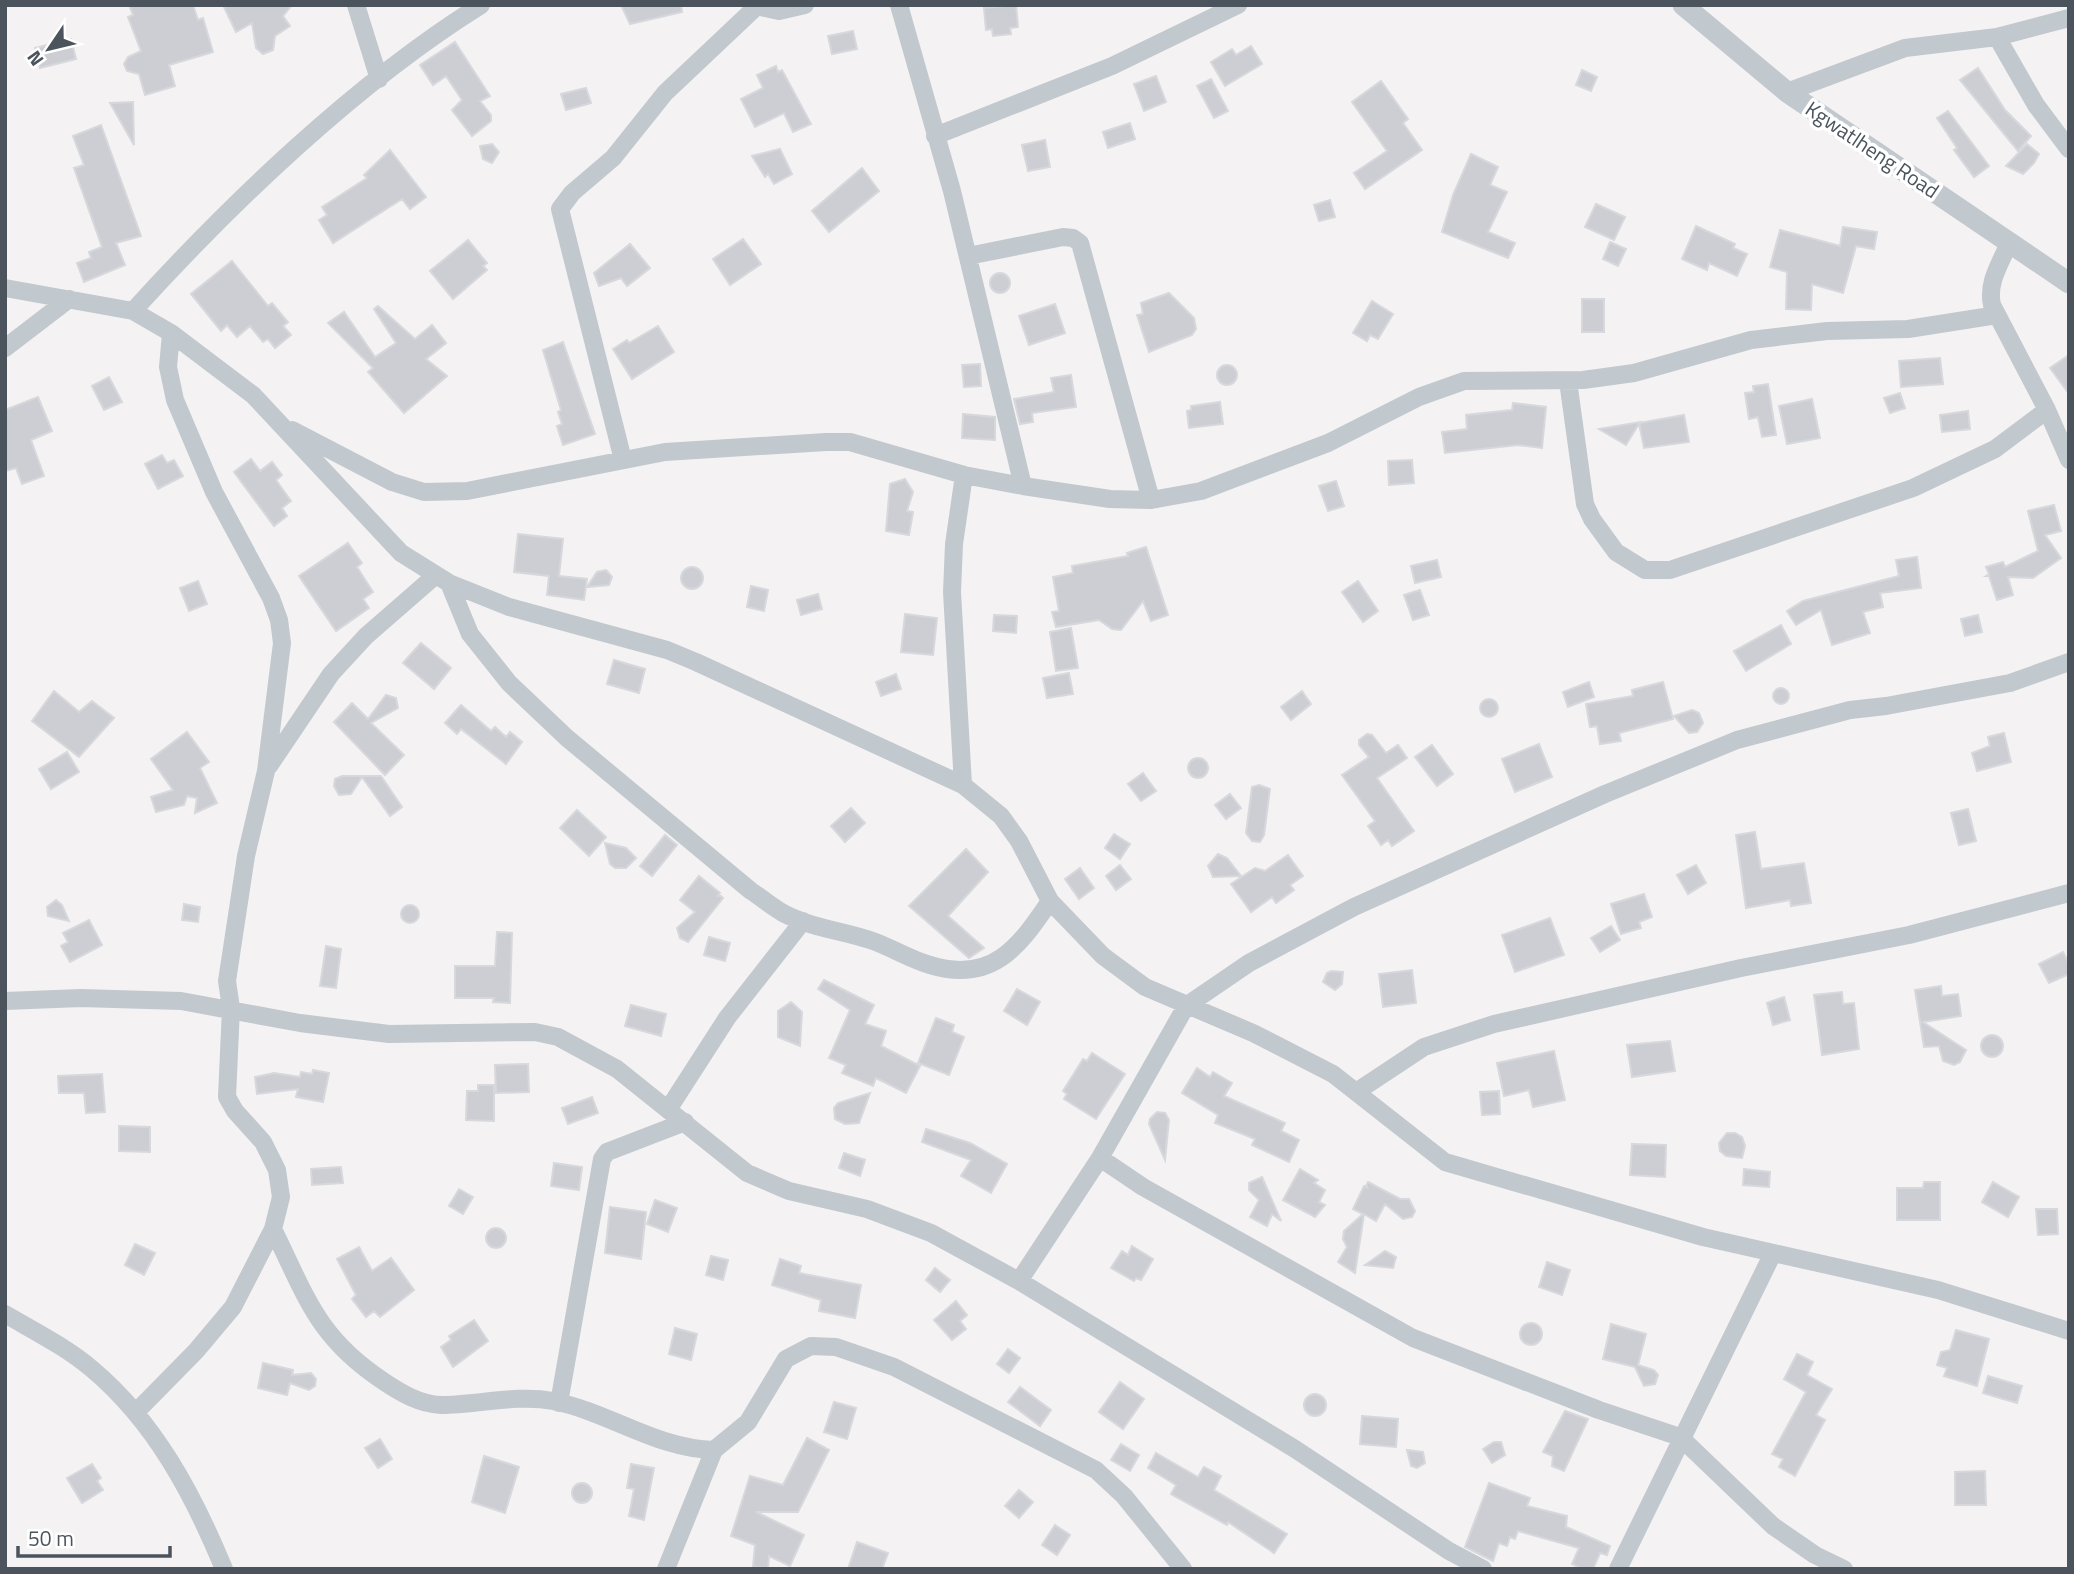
<svg xmlns="http://www.w3.org/2000/svg" width="2074" height="1574" font-family="'Titillium Web',sans-serif">
<style>
.building{fill:#ccced3;stroke:#d6d8dc;stroke-width:2}
.lines{fill:none;stroke-linecap:round;stroke-linejoin:round}
.minor{stroke:#c1c8ce;stroke-width:18}
.tertiary{stroke:#c1c8ce;stroke-width:21}
.labels{text-anchor:middle;stroke-width:7;stroke-linejoin:round;paint-order:stroke}
.street-label{font-size:21px;fill:#4b545d;stroke:#fff}
</style>
<rect width="100%" height="100%" fill="#f4f2f2"/>
<path class="building" d="M129 5H193L198 20 203 18 213 52 169 65 175 86 145 95 139 74 127 71 124 64 128 57 141 51 128 17 133 15Z
M223 5H292L283 16 290 26 275 36 273 50 263 54 256 48 252 23 236 32Z
M621 5H681L682 12 630 24Z
M1016 5 1018 27 1010 28 1011 34 993 36 992 29 986 30 984 8Z
M853 31 857 49 832 54 828 36Z
M71 39 76 59 40 68 35 48Z
M455 42 490 96 480 101 491 115V121L472 136 452 110 462 100 446 76 433 85 420 65Z
M1251 46 1262 64 1225 86 1211 62 1232 49 1236 55Z
M776 66 778 72 782 70 811 124 793 132 784 113 755 127 741 99 763 88 757 75Z
M1978 68 2005 110 2031 136 2018 151 1960 80Z
M1582 70 1597 77 1591 91 1576 85Z
M1156 76 1166 102 1144 111 1134 84Z
M1211 79 1228 111 1214 118 1197 86Z
M1381 81 1408 119 1403 123 1422 150 1365 189 1354 173 1387 151 1352 102Z
M586 88 591 103 566 110 561 94Z
M133 102 134 145 110 103Z
M1948 111 1989 166 1974 177 1954 150 1957 148 1937 118Z
M1130 123 1135 139 1108 148 1103 132Z
M101 125 141 236 116 243 125 265 84 282 77 263 91 258 89 252 102 247 74 168 84 165 73 136Z
M1045 140 1050 167 1028 171 1022 145Z
M492 144 499 152 492 163 483 159 480 146Z
M2027 144 2039 154 2034 163 2023 174 2006 166Z
M780 149 792 174 774 184 768 174 765 177 752 156Z
M390 150 426 197 410 209 402 199 333 243 319 220 327 215 322 207 367 178 364 175Z
M1471 154 1498 167 1490 185 1507 192 1488 232 1515 243 1508 258 1442 232 1453 195Z
M862 168 879 191 829 232 812 211Z
M1330 200 1335 217 1319 221 1314 205Z
M1596 204 1625 217 1614 240 1585 227Z
M1696 226 1735 244 1733 248 1747 254 1737 276 1709 263 1707 270 1682 259Z
M1843 227 1877 232 1874 249 1856 246 1843 293 1812 284 1811 310 1786 309 1787 272 1770 267 1780 230 1840 246Z
M743 239 761 264 730 285 713 259Z
M468 240 487 263 483 266 487 270 453 299 430 271Z
M1610 242 1626 249 1618 266 1603 259Z
M630 244 650 268 627 286 621 278 599 286 594 273Z
M232 261 268 306 272 303 288 322 283 326 291 335 275 348 268 339 263 342 250 326 237 337 227 325 221 331 191 294Z
M990 283a10 10 0 1 1 20 0a10 10 0 1 1-20 0Z
M1169 293 1194 318 1196 329 1192 335 1149 352 1137 315 1143 314 1141 303Z
M1582 299H1604V332H1582Z
M1372 301 1393 314 1378 339 1370 335 1367 341 1353 333Z
M1055 304 1065 333 1029 345 1019 316Z
M378 306 415 339 432 325 446 343 426 359 447 376 404 413 368 372 373 368 328 323 344 312 375 357 396 343 374 309Z
M658 326 674 352 632 379 613 349 627 340 629 343Z
M563 342 595 434 563 445 557 426 562 424 558 412 561 410 543 350Z
M2069 355V394L2050 368Z
M1940 358 1943 384 1901 387 1899 361Z
M980 364 981 386 964 387 962 365Z
M1217 375a10 10 0 1 1 20 0a10 10 0 1 1-20 0Z
M1071 375 1076 407 1032 413 1033 422 1020 424 1014 399 1054 392 1051 378Z
M109 377 122 402 104 410 92 386Z
M1768 384 1776 435 1762 437 1758 417 1749 419 1745 393 1754 392 1753 386Z
M1900 393 1905 408 1890 413 1884 398Z
M38 397 52 431 31 440 44 476 22 484 16 468 5 471V410Z
M1812 399 1820 438 1787 444 1779 406Z
M1220 402 1223 424 1189 428 1187 411 1191 410V406Z
M1513 403 1546 407 1542 448 1518 445 1445 453 1442 432 1467 429 1466 415 1512 410Z
M1968 411 1970 429 1942 432 1940 415Z
M963 414 995 417V440L962 438Z
M1684 415 1689 442 1644 448 1639 423Z
M1640 422 1626 445 1599 429Z
M162 455 167 463 174 460 183 476 158 489 145 464Z
M251 459 260 471 272 462 282 475 276 480 291 501 282 508 287 516 274 526 234 472Z
M1412 460 1414 483 1389 485 1388 461Z
M905 479 913 492 907 511 913 512 909 535 886 531 890 484Z
M1336 481 1344 506 1328 511 1319 486Z
M2054 505 2061 531 2045 535 2061 558 2033 578 2008 577 2013 595 1997 600 1989 576H1986L1989 574 1986 567 2003 562 2005 567 2038 551 2028 511Z
M518 534 563 539 559 576 587 579 584 600 547 595 549 576 514 572Z
M348 543 362 563 357 567 373 592 363 599 369 608 336 631 299 576Z
M1146 547 1168 615 1151 621 1143 601 1121 630 1112 629 1099 620 1056 627 1052 612 1059 611 1053 577 1073 573 1072 566 1128 556 1127 553Z
M1917 557 1921 588 1880 593 1883 607 1863 612 1870 633 1832 645 1821 610 1796 625 1787 611 1803 601 1899 576 1896 560Z
M1437 560 1441 577 1415 583 1411 566Z
M681 578a11 11 0 1 1 22 0a11 11 0 1 1-22 0Z
M606 570 612 577 609 585 587 587 597 572Z
M198 581 207 604 189 611 180 588Z
M1358 581 1378 611 1363 622 1342 592Z
M751 586 768 590 764 611 747 607Z
M1420 590 1429 615 1413 620 1404 595Z
M818 594 822 609 801 615 797 600Z
M905 614 937 618 933 655 901 652Z
M994 615 1017 616 1016 633 993 631Z
M1978 615 1982 632 1965 636 1961 619Z
M1781 625 1791 644 1746 671 1734 651Z
M1071 628 1078 668 1056 671 1050 632Z
M421 643 451 668 434 689 403 663Z
M614 660 645 669 639 693 607 684Z
M1069 673 1073 694 1047 698 1043 678Z
M896 674 901 689 881 696 876 682Z
M1589 682 1594 697 1568 707 1563 692Z
M1663 682 1673 719 1619 733 1621 741 1600 744 1597 726 1590 727 1586 704 1633 696 1632 690Z
M1773 696a8 8 0 1 1 16 0a8 8 0 1 1-16 0Z
M54 691 79 712 92 701 114 718 79 757 32 721Z
M1302 691 1311 704 1291 720 1281 707Z
M386 695 396 698 398 708 371 723 404 755 385 775 334 722 352 703 368 719Z
M1480 708a9 9 0 1 1 18 0a9 9 0 1 1-18 0Z
M461 705 491 731 495 727 506 737 510 732 522 742 506 764 461 729 457 734 445 723Z
M1692 710 1699 713 1703 723 1697 732 1689 733 1674 716Z
M187 732 209 762 200 768 217 803 195 813 197 798 187 796 184 805 156 812 151 797 173 790 151 759Z
M2004 733 2011 762 1977 771 1972 753 1990 746 1988 737Z
M1367 734 1372 735 1386 753 1398 745 1407 758 1377 778 1414 831 1392 846 1388 840 1381 845 1368 826 1375 821 1342 775 1369 757 1359 745V740Z
M1539 744 1552 777 1515 792 1502 759Z
M1432 745 1453 774 1437 786 1415 757Z
M67 752 79 772 51 789 39 769Z
M1188 768a10 10 0 1 1 20 0a10 10 0 1 1-20 0Z
M1143 773 1156 791 1141 801 1128 784Z
M342 776H381L402 807 390 816 362 777 351 794 339 795 334 786 335 779Z
M1259 785 1270 789 1264 835 1260 842 1252 841 1246 833 1252 787Z
M1230 794 1241 808 1226 819 1215 805Z
M851 808 865 823 845 842 831 826Z
M1968 809 1976 841 1959 845 1951 813Z
M577 810 606 837 589 856 560 828Z
M1755 832 1761 869 1804 863 1811 903 1791 906 1790 900 1746 908 1736 835Z
M1114 834 1130 844 1120 859 1105 848Z
M665 835 677 845 652 876 640 866Z
M605 843 626 848 636 858 626 868H615L610 864Z
M966 849 988 872 948 916 984 948 969 958 909 906Z
M1218 854 1227 858 1241 876 1213 877 1208 866Z
M1288 855 1303 876 1290 885 1294 890 1276 903 1272 897 1251 912 1231 884 1255 868 1265 871Z
M1120 865 1131 879 1116 890 1106 876Z
M1696 865 1706 883 1688 894 1677 875Z
M1080 868 1094 888 1079 899 1065 879Z
M699 876 720 893 717 897 720 895 723 898 688 942 680 938 677 928 695 912 680 900Z
M1644 894 1652 917 1639 922 1641 928 1621 934 1611 904Z
M56 900 62 905 69 921 48 916 47 907Z
M184 904 200 907 198 922 182 920Z
M401 914a9 9 0 1 1 18 0a9 9 0 1 1-18 0Z
M1550 918 1564 955 1515 972 1502 935Z
M89 920 102 945 70 962 61 946 68 942 63 933Z
M1611 926 1620 940 1600 952 1591 938Z
M497 932 512 933 510 1003 493 1002 494 998H455V966H495Z
M709 937 730 943 725 961 704 955Z
M326 946 341 949 336 988 320 986Z
M2063 952 2069 964V974L2049 983 2039 964Z
M1412 970 1416 1003 1383 1007 1379 974Z
M1331 971 1343 972 1342 984 1335 990 1323 982 1327 973Z
M824 980 874 1005 865 1024 886 1031 881 1046 920 1066 906 1093 876 1078 873 1086 842 1073 846 1065 829 1058 850 1010 818 989Z
M1941 986 1942 996 1958 994 1961 1016 1923 1022 1966 1050 1960 1062 1954 1065 1943 1061 1939 1046 1924 1047 1915 990Z
M1017 989 1040 1002 1027 1025 1004 1011Z
M1842 992 1843 1004 1854 1003 1859 1049 1822 1055 1814 995Z
M1784 997 1790 1020 1773 1025 1767 1003Z
M791 1002 802 1012 800 1046 778 1037V1011Z
M631 1005 666 1014 661 1036 625 1026Z
M936 1018 954 1025 952 1032 964 1037 949 1075 918 1063Z
M1981 1046a11 11 0 1 1 22 0a11 11 0 1 1-22 0Z
M1670 1041 1675 1071 1632 1077 1627 1045Z
M1554 1051 1565 1100 1533 1107 1529 1090 1504 1096 1497 1063Z
M1092 1053 1125 1074 1096 1119 1064 1099 1067 1094 1063 1091 1083 1059 1087 1061Z
M528 1064 529 1092 496 1093 495 1065Z
M1197 1068 1210 1077 1213 1072 1232 1083 1224 1096 1285 1123 1281 1131 1299 1140 1289 1162 1252 1145 1255 1139 1215 1123 1218 1115 1182 1093Z
M313 1070 329 1073 323 1102 296 1097 298 1089 257 1094 255 1077 274 1073 300 1077 301 1072 312 1074Z
M102 1074 105 1112 86 1113 84 1093H59L58 1076Z
M478 1085H494V1121L466 1120 467 1091H478Z
M1499 1091 1500 1114 1482 1115 1480 1092Z
M870 1093 859 1123 845 1124 835 1119 834 1108 838 1103Z
M592 1097 598 1113 568 1124 562 1108Z
M1157 1112 1165 1113 1169 1120 1165 1160 1149 1124 1150 1119Z
M119 1126 150 1127V1152L119 1151Z
M926 1129 970 1143 1007 1164 991 1193 961 1176 971 1160 922 1142Z
M1727 1133H1735L1742 1137 1745 1146 1742 1158 1726 1156 1720 1151 1719 1143Z
M1632 1144 1666 1145 1665 1177 1630 1175Z
M844 1153 865 1160 860 1176 839 1168Z
M554 1163 582 1167 579 1190 551 1186Z
M341 1167 343 1183 312 1185 311 1169Z
M1300 1169 1318 1180 1314 1183 1325 1190 1319 1202 1325 1205 1315 1217 1283 1200Z
M1744 1169 1770 1172 1769 1187 1743 1185Z
M1262 1177 1281 1221 1272 1214 1267 1226 1250 1217 1259 1200 1249 1190V1183Z
M1368 1182 1400 1199H1409L1415 1211 1412 1217 1403 1219 1385 1204 1376 1221 1364 1214 1355 1273 1338 1262 1347 1247 1343 1239 1344 1231 1363 1214 1353 1209 1364 1186 1368 1188 1366 1186Z
M1924 1182H1940V1220H1897V1188H1923Z
M1993 1182 2019 1197 2008 1217 1982 1202Z
M459 1189 473 1197 463 1214 449 1206Z
M655 1200 677 1208 668 1232 647 1224Z
M610 1207 646 1212 641 1259 605 1253Z
M2036 1209H2057L2058 1234 2038 1235Z
M486 1238a10 10 0 1 1 20 0a10 10 0 1 1-20 0Z
M135 1244 155 1253 144 1275 125 1265Z
M1132 1246 1153 1259 1141 1280 1136 1278 1134 1281 1111 1268 1122 1251 1128 1255Z
M359 1247 372 1271 391 1258 414 1290 380 1317 374 1311 366 1317 352 1299 356 1295 337 1259Z
M1385 1251 1396 1257 1393 1268 1365 1265Z
M711 1256 728 1260 723 1280 706 1275Z
M780 1259 801 1266 799 1273 861 1285 855 1318 819 1311 821 1300 772 1285Z
M1547 1262 1570 1270 1562 1295 1539 1287Z
M935 1268 950 1280 940 1292 926 1280Z
M956 1301 967 1315 960 1321 966 1329 952 1340 934 1320Z
M474 1320 488 1341 453 1367 441 1347 451 1340 449 1336Z
M1520 1334a11 11 0 1 1 22 0a11 11 0 1 1-22 0Z
M1611 1324 1646 1334 1638 1365 1654 1370 1658 1375 1655 1384 1644 1386 1635 1367 1603 1359Z
M675 1328 697 1334 691 1360 669 1354Z
M1956 1330 1989 1339 1977 1386 1944 1376 1947 1368 1937 1365 1941 1352 1950 1350Z
M1008 1349 1020 1358 1009 1373 997 1364Z
M1797 1354 1813 1362 1807 1375 1832 1389 1816 1415 1825 1420 1795 1476 1779 1467 1783 1459 1772 1454 1806 1392 1784 1379Z
M263 1363 293 1370 292 1375 311 1373 316 1379 315 1386 309 1390 290 1383 287 1395 258 1388Z
M1988 1376 2022 1386 2017 1403 1983 1393Z
M1120 1382 1144 1399 1123 1429 1099 1412Z
M1020 1387 1051 1410 1040 1426 1008 1402Z
M1304 1405a11 11 0 1 1 22 0a11 11 0 1 1-22 0Z
M834 1402 856 1408 847 1439 824 1432Z
M1565 1411 1588 1419 1564 1471 1552 1466 1553 1456 1543 1452Z
M1362 1416 1398 1419 1396 1447 1360 1444Z
M807 1438 829 1450 798 1512H756L804 1535 790 1566 769 1556 768 1568 753 1567 755 1545 731 1536 750 1476 783 1485Z
M380 1439 392 1459 378 1468 365 1448Z
M1494 1442H1501L1505 1455 1492 1463 1483 1449Z
M1121 1444 1139 1455 1130 1471 1111 1460Z
M1407 1450 1423 1452 1425 1463 1417 1468 1411 1466Z
M1156 1453 1198 1477 1204 1467 1221 1476 1214 1490 1287 1534 1274 1553 1228 1522 1227 1525 1171 1494 1176 1485 1148 1468Z
M484 1456 519 1467 505 1513 472 1502Z
M92 1464 101 1478 97 1481 103 1490 82 1503 67 1478Z
M631 1464 654 1468 644 1520 629 1516 634 1489 627 1488Z
M1985 1471 1986 1505H1955V1472Z
M1489 1483 1530 1498 1527 1506 1567 1516 1566 1527 1610 1546 1607 1555 1600 1553 1593 1569H1582L1572 1564 1579 1548 1518 1531 1515 1539 1510 1537 1507 1546 1499 1543 1493 1561 1465 1547Z
M572 1493a10 10 0 1 1 20 0a10 10 0 1 1-20 0Z
M1019 1490 1033 1502 1019 1518 1005 1506Z
M1055 1525 1070 1535 1057 1555 1042 1545Z
M857 1542 888 1553 882 1569H848Z"/>
<g class="lines">
<path class="minor" d="M356 5 379 79
M752 5 779 11 805 5
M899 5 952 191 1023 486
M1997 37 2036 105 2069 149
M1787 92 1905 48 1997 37 2069 18
M935 136 1112 66 1238 5
M2009 243C2000 264 1987 283 1992 305L2047 410 2069 460
M968 256 1063 237 1073 238 1080 243 1151 500
M5 288 133 311 171 333 253 395 401 553 449 583 509 607 667 650 696 662 963 785 1001 816 1019 841 1050 901 1103 956 1145 987 1253 1033 1333 1074 1445 1162 1703 1237 1938 1290 2069 1331
M133 311C230 204 357 82 481 5
M5 348 69 299
M1568 381 1585 504 1592 519 1616 552 1645 570H1670L1913 488 1995 449 2047 410
M292 430 392 482 424 492 467 491 665 452 826 442H850L964 475 1023 486 1110 499 1151 500 1201 491 1328 443 1419 397 1464 381 1583 380 1634 373 1751 340 1827 331 1908 329 1997 315
M623 460 560 209 572 193 613 158 665 93 755 8
M449 583 470 634 509 683 567 738 751 891C762 898 772 907 783 913 809 927 842 931 870 940 891 947 909 959 930 965 992 984 1019 947 1050 901
M269 766 331 674 366 636 436 575
M963 785 952 592 954 544 964 475
M5 1001 81 998 181 1001 300 1023 389 1034 535 1032 558 1037 617 1069 747 1173 789 1191 867 1209 931 1233 1019 1281 1295 1449 1449 1551 1483 1569
M1356 1092 1424 1047 1494 1024 1741 968 1909 935 2069 893
M669 1108 727 1018 803 921
M1100 1158 1143 1187 1413 1338 1599 1410 1680 1437 1773 1526 1815 1555 1844 1569
M273 1229C307 1298 317 1337 383 1381 401 1393 419 1404 441 1405 477 1405 517 1394 553 1401 609 1412 657 1449 714 1450L748 1422 786 1359 811 1346 836 1347 894 1367 1096 1470 1124 1496 1183 1569
M1019 1281 1100 1158 1186 1006 1249 963 1354 907 1605 794 1737 740 1850 710 1886 706 2010 683 2069 662
M5 1314C34 1331 66 1347 92 1369 155 1422 193 1494 224 1569
M559 1403 602 1159 607 1152 685 1122
M136 1412 196 1351 233 1307 273 1229 281 1197 277 1170 263 1142 235 1111 227 1097 231 1008 227 981 246 856 266 771 282 643 279 620 271 598 214 492 175 400 168 367 171 333
M666 1569 714 1450
M1618 1569 1773 1253"/>
<path class="tertiary" d="M1683 5 1787 92 2069 283"/>
</g>
<g class="labels">
<g class="street-label">
<text transform="translate(1872 150) rotate(34)" y="7">Kgwatlheng Road</text>
</g>
</g>
<rect width="2074" height="1574" fill="none" stroke="#4b545d" stroke-width="14"/>
<g transform="translate(49 49) rotate(235)" stroke="#ffffff" stroke-width="5" paint-order="stroke">
<path d="M0-5L12 26L0 18L-12 26Z" fill="#4b545d"/>
<text y="-10" font-size="19" font-weight="bold" text-anchor="middle" fill="#4b545d">N</text>
</g>
<path d="M18 1546v10h152v-10" fill="none" stroke="#4b545d" stroke-width="3.5"/>
<text x="28" y="1546" font-size="21" fill="#4b545d" stroke="#ffffff" stroke-width="5" paint-order="stroke">50 m</text>
</svg>
